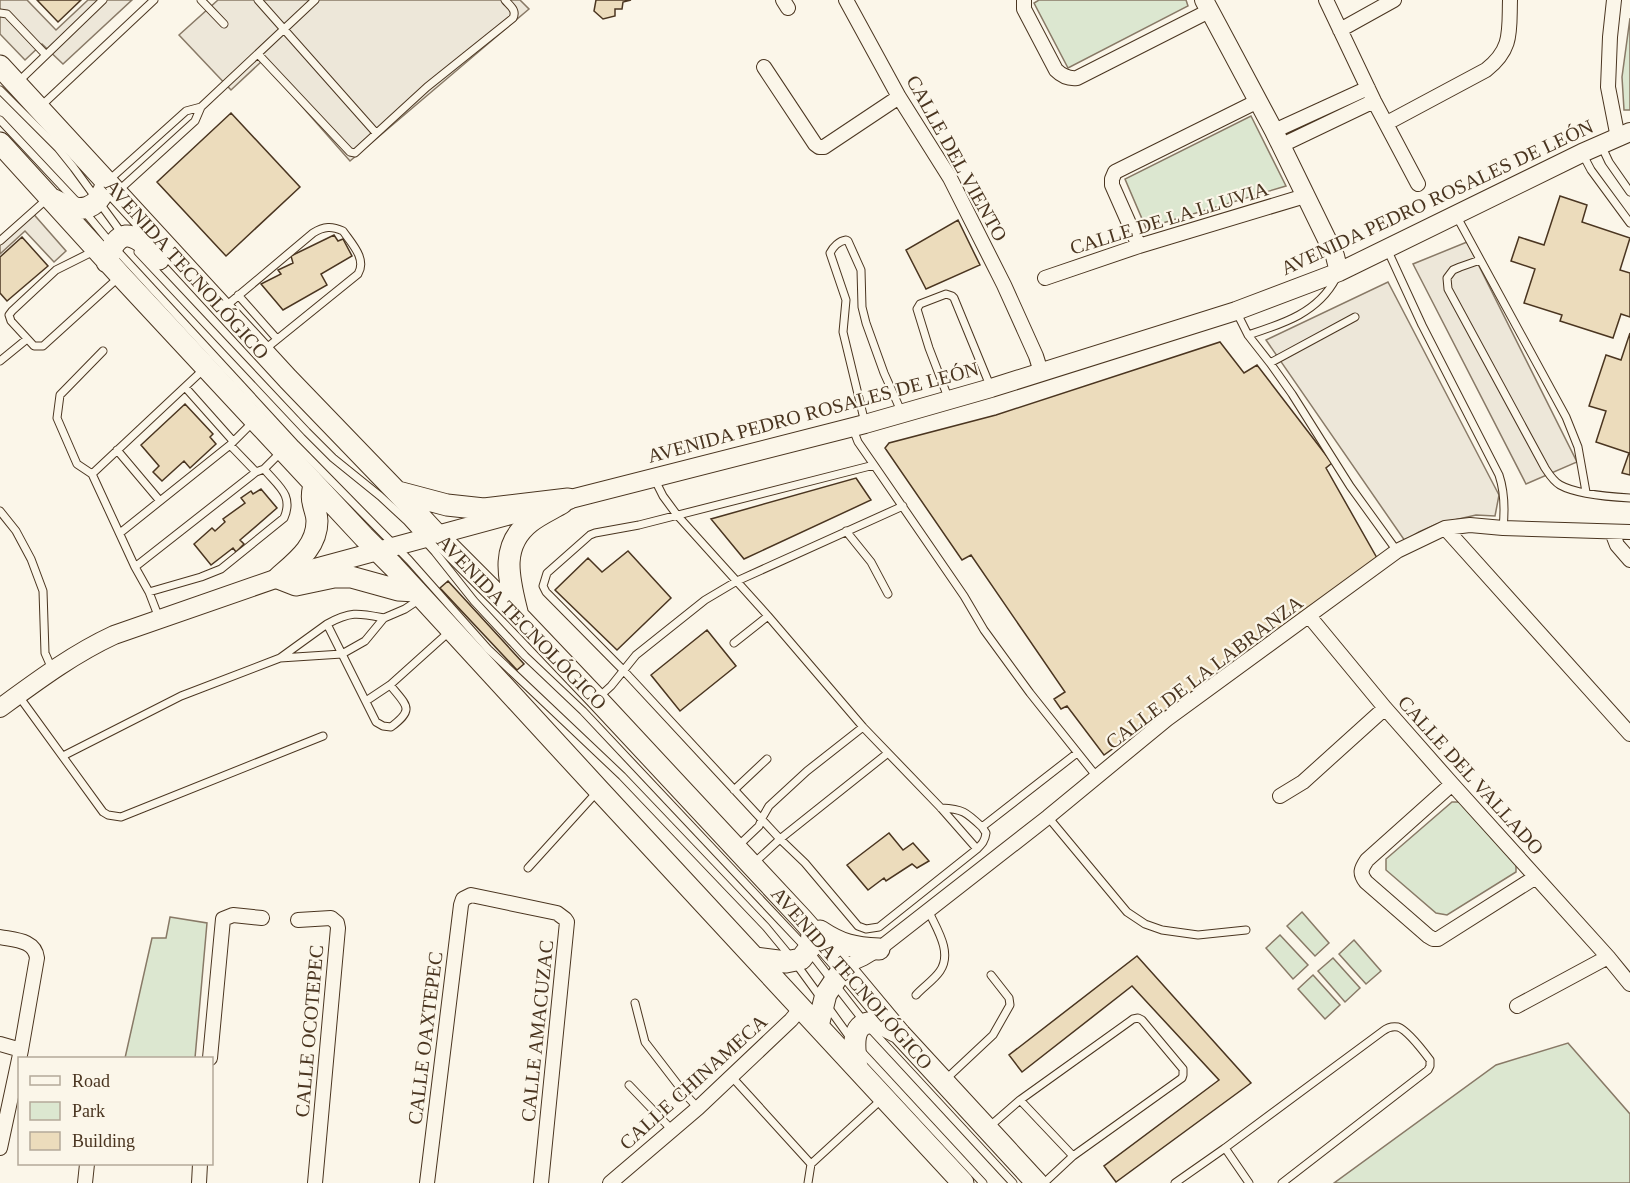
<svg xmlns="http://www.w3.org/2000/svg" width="1630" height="1183" font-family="Georgia,serif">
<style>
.green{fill:#dce7d0;stroke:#887966;stroke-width:1.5}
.parking{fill:#ede7d9;stroke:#887966;stroke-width:1.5}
.building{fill:#ecdcbc;stroke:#4a3520;stroke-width:1.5}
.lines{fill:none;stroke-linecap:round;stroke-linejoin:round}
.lane-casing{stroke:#4a3520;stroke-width:9}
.street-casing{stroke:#4a3520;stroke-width:16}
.secondary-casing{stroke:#4a3520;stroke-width:20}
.primary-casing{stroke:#4a3520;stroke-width:23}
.lane{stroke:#fbf6e9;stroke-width:7}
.street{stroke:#fbf6e9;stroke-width:14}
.secondary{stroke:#fbf6e9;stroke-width:18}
.primary{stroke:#fbf6e9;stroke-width:21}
.labels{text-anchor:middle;stroke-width:4.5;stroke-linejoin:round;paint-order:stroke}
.street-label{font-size:20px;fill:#4a3520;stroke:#fbf6e9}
</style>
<rect width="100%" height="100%" fill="#fbf6e9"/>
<path class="green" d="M1039 0H1186L1188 6 1068 68 1034 3Z
M1630 18V110H1624L1622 77Z
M1251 116 1286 186 1146 228 1125 179Z
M1452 802H1461L1516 863V872L1447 915 1436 913 1386 870V859Z
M1302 912 1329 943 1315 956 1287 926Z
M170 917 207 923 195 1058H125L152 938H166Z
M1280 935 1308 965 1293 979 1266 948Z
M1354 940 1381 971 1366 984 1339 954Z
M1333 958 1360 988 1345 1002 1318 971Z
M1313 975 1340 1005 1325 1019 1298 989Z
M1568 1043 1630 1114V1183H1334L1496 1065Z"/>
<path class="parking" d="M0 0H27L56 30 88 0H132L63 64 42 44 25 60 0 34Z
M218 0H520L529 9 350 161 262 61 231 90 179 35Z
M30 210 66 251 54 262 25 231 0 254V236Z
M1467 242 1577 462 1526 484 1413 264Z
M1388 282 1499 495 1495 516 1476 515 1437 524 1419 532 1405 541 1266 340Z"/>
<path class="building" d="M37 0H81L58 22Z
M596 0H631L623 2 622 9H615V16L603 19 594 11Z
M231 113 300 187 226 256 157 182Z
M1560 196 1587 205 1582 222 1630 238 1620 270 1630 273V317L1621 314 1613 338 1560 321 1562 315 1524 303 1535 269 1511 261 1519 237 1544 245Z
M958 220 980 265 926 289 906 250Z
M334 235 338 241 343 239 352 256 321 274 327 285 283 310 261 284 281 274 278 270 293 263 291 256Z
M22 237 48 266 7 301 0 293V257Z
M1630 333V475L1622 473 1629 453 1596 442 1606 411 1589 406 1606 355 1621 360Z
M1220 342 1244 373 1257 365 1332 463 1326 468 1377 558 1104 755 1067 706 1061 709 1054 699 1065 692 971 555 962 560 885 448 889 443 996 415Z
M185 404 213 434 210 437 216 444 190 468 184 461 162 481 153 472 159 466 141 445Z
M856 478 871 500 744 559 711 519Z
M261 489 277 508 240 540 244 544 236 552 233 548 211 565 194 544 212 528 215 531 225 522 223 519 245 503 241 498 251 491 253 494Z
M628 551 671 598 617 650 555 590 588 558 602 572Z
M448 581 524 664 517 670 440 588Z
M707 630 736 666 680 711 651 675Z
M889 833 903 850 913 843 929 861 917 868 912 864 886 881 884 878 868 890 847 865Z
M1137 956 1251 1083 1116 1182 1104 1166 1219 1080 1132 986 1022 1072 1009 1055Z"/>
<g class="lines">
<g class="lane-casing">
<path id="lane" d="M201 0 224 24
M258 0 376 133
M0 13 7 14 46 55
M258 54 350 152 355 153 427 87 513 18C517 10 510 6 505 0
M18 82 103 0
M0 90 58 148 74 168 123 235
M40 107 154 0
M0 120 76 201
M1601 145 1609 162 1630 192
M1582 153 1591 170 1630 223
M108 181 186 111 201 107
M117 192 195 121 201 107 315 0
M85 212 113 246 296 445 409 560 488 649 622 776 766 927 794 961 821 998
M1457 217 1566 417 1578 447 1586 492
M0 241 47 199
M1387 249 1422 325 1499 475C1505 493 1505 509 1503 528
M94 251 56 270 12 311 9 315 11 321 34 346H43L118 278
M138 252 307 432 333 458 380 496 407 521 435 552 474 601 525 656 583 711 809 951 866 1024 1013 1183
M1480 260 1460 267 1453 270 1447 278 1448 289 1545 468C1549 474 1553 481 1560 485 1576 494 1612 497 1630 498
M238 295 277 339
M226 306 313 233C324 226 332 226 343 231 352 244 367 259 358 274L264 350
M1237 313 1248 335 1270 363 1292 394 1350 486 1397 551
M1248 335C1282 324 1318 313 1336 278
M0 361 27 339
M1270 363 1355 317
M185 387 233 441
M949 400 929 348 917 309 920 304 946 294 952 296 954 298 991 388
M865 423 843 332 846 300 830 253C833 247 839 241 846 240L848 241 861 270 862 307 866 323 884 373 901 411
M853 429 858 442 874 465 964 596 984 630 1030 693 1097 777
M230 445 256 472
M117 450 160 501
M874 465 639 525 595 533 590 535 547 573 543 586 546 592 624 671 780 839 805 863 858 926 866 929 879 927 977 849C982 844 985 841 986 833L982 827 1077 753
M92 474 77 464 57 418 60 395 103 351
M654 478 663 496 677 515 768 616 863 727 941 808 977 849
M0 511 16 531 31 559 43 591 45 653 52 669
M846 531 871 562 888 594
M120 533 230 445 254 421
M135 567 256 472 264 469 281 452
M149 592 201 577 221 569 284 518C294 495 278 486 264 469
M159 618 149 592 135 567 92 474 204 369
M327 624C351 611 358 613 384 618
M734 643 768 616
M280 658 342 654 365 641 384 618 405 609 420 599
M18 695 103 812 108 815 121 817 323 736
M599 697 611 686 636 655 705 600 737 581 903 506
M366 701 390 685 449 632
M63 756 181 696 280 658 327 624 376 722 383 726 391 727C415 709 407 706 390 685
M734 790 767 759
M941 808C963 809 966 812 982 827
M1048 817 1127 912 1145 924 1162 930 1198 935 1246 930
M737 847 759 826 762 818 769 806 807 771 863 727
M753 864 780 839 888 753
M528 868 597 792
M916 995C923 987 934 980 940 971 953 952 936 928 928 910
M635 1003 645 1042 685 1094 698 1108
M828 1007 851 1039
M860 1050 983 1183
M731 1076 811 1164 808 1183
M945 1080 993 1035 1010 1005 1009 998 991 975
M629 1085 672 1130
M1020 1100 1073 1156
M989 1127 1020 1100 1133 1019 1138 1018 1142 1020 1183 1069V1075L1182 1078 1073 1156 1044 1183
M1225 1148 1249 1183
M811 1164 882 1099
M1175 1183 1225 1148 1383 1031C1388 1027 1392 1026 1398 1027 1407 1030 1424 1052 1430 1060V1066L1428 1070 1282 1183"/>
</g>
<g class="street-casing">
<path id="street" d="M783 0 788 8
M846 0 899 97 950 178 1004 285 1036 356 1041 372
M1024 0V9L1056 70C1062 76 1068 79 1077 78L1209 11
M1326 0 1374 101 1418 184
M1614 0 1610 37 1608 87 1618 138
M1340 30 1394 0
M764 67 815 144 819 147H824L899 97
M1387 123 1486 70C1513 49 1509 31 1510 0
M1274 131 1368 88
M1280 146 1374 101
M1139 246 1112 185V179L1115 172 1258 101
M1045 278 1139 246 1305 196
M1445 528 1630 734
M1612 532 1617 545 1630 560
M1309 616 1385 708 1452 784 1608 957 1630 984
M1452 784 1367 860C1361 869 1359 873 1366 882L1428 936 1433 939H1438L1536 877
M1280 796 1303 782 1385 708
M298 920 331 918 337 923 338 928 315 1183
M0 937C15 940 35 940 37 958L21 1050 0 1148
M844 967 864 958 879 949 1048 817 1167 719 1397 551 1445 528 1470 525 1503 528 1630 532
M1517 1006 1608 957
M0 1044 21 1050
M210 1058 223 919 233 915 262 918
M85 1183 87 1164
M199 1183 200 1164
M427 1183 461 905 463 899 471 895 557 913 565 919 567 922 541 1183
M610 1183 698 1108 791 1020 801 1008"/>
</g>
<g class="secondary-casing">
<path id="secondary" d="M1204 0 1274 131 1335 256 1339 272
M555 503 865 424 991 388 1236 311 1339 272 1582 153 1630 132
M0 708C37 681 73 654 114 635L278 578 522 512"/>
</g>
<g class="primary-casing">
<path id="primary" d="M0 66 288 379 397 492 437 535 519 617 597 699 802 919 844 967 899 1033 1037 1183
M0 143 121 276 364 537 393 566 599 790 963 1183
M54 200C79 214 98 212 107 182
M107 262C109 256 111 248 115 243 129 224 149 248 159 259
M314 484C313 489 311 497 313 502 314 509 317 514 317 521 317 547 296 562 278 578L296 585 334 577H351L398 590 416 591
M398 492 447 505 484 509 568 499
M518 616C510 582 498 547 530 522 540 514 552 509 562 503
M820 931C841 945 854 948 879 949
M755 958 786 962 801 959 811 946 812 932
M818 1026 826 994 844 967
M857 1068C855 1052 848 1019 876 1023 883 1024 892 1030 899 1033"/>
</g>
<use href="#lane" class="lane"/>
<use href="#street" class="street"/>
<use href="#secondary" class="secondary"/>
<use href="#primary" class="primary"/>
</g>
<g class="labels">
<g class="street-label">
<text transform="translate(957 158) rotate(61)" y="7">CALLE DEL VIENTO</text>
<text transform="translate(1437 197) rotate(-25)" y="7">AVENIDA PEDRO ROSALES DE LEÓN</text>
<text transform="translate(1169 218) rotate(-17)" y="7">CALLE DE LA LLUVIA</text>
<text transform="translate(187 269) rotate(48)" y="7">AVENIDA TECNOLÓGICO</text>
<text transform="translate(813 412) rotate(-15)" y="7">AVENIDA PEDRO ROSALES DE LEÓN</text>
<text transform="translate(522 622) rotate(46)" y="7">AVENIDA TECNOLÓGICO</text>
<text transform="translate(1204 672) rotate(-37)" y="7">CALLE DE LA LABRANZA</text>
<text transform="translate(1471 775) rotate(48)" y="7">CALLE DEL VALLADO</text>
<text transform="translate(852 978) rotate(49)" y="7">AVENIDA TECNOLÓGICO</text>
<text transform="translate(309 1031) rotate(-85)" y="7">CALLE OCOTEPEC</text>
<text transform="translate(537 1031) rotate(-84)" y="7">CALLE AMACUZAC</text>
<text transform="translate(425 1038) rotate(-83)" y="7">CALLE OAXTEPEC</text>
<text transform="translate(693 1082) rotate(-42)" y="7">CALLE CHINAMECA</text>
</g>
</g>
<rect x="18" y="1057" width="195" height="108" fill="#fbf6e9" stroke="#b4a999" stroke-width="1.5"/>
<rect x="30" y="1076" width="30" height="9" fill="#fbf6e9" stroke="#b4a999" stroke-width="1.5"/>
<text x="72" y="1087" font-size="18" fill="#4a3520">Road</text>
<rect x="30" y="1102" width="30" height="18" fill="#dce7d0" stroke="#b4a999" stroke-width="1.5"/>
<text x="72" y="1117" font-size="18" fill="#4a3520">Park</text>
<rect x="30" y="1132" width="30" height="18" fill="#ecdcbc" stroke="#b4a999" stroke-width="1.5"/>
<text x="72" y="1147" font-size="18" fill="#4a3520">Building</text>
</svg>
